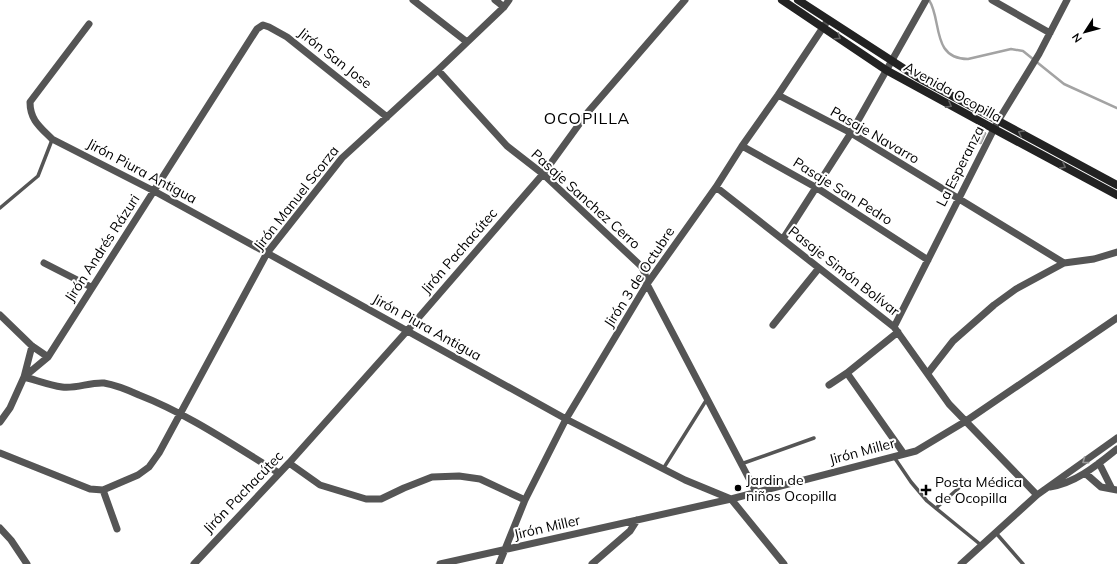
<svg xmlns="http://www.w3.org/2000/svg" width="1117" height="564" font-family="Mulish,sans-serif">
<style>
.lines{fill:none;stroke-linecap:round;stroke-linejoin:round}
.stream{stroke:#a3a3a3;stroke-width:2.5}
.building{fill:#c4c4c4;stroke:#999}
.lane{stroke:#555;stroke-width:3.5}
.street{stroke:#555;stroke-width:7}
.secondary{stroke:#222;stroke-width:8}
.oneway{stroke:#646464}
.oneway2{stroke:#999}
.poi-dot{fill:#000;stroke:#fff;stroke-width:1.5}
.labels{text-anchor:middle;stroke-width:4;stroke-linejoin:round;paint-order:stroke}
.street-label{font-size:14px;fill:#000;stroke:#fff}
.poi-label{font-size:14px;fill:#000;stroke:#fff;text-anchor:start}
.quarter-label{font-size:16px;letter-spacing:1px;fill:#000;stroke:#fff}
</style>
<rect width="100%" height="100%" fill="#fff"/>
<g class="lines">
<path class="stream" d="M929 0C942 19 931 59 968 59L1011 49 1023 51 1064 84 1117 108"/>
</g>
<path class="building" d="M979 130 986 133 981 144 973 140Z"/>
<g class="lines">
<path class="lane" d="M0 208 38 176 52 140
M894 457 911 482 927 501 981 545
M741 464 814 438
M663 469 707 399
M936 508 968 480
M996 533 1023 564"/>
<path class="street" d="M413 0 467 42
M495 0 504 7
M992 0 1050 33
M89 24 30 102C30 120 40 127 52 139L154 191 267 253 566 419 685 480 731 499 784 564
M438 70 507 146 543 174 642 267 645 274 647 284 756 492
M778 95 851 133 1064 263
M742 146 817 188 928 260
M716 187 894 327 949 404 1037 495
M783 239 851 133 926 0
M44 263 91 287
M0 315 32 346 48 357
M773 325 819 268
M894 327 998 121 1039 54 1067 0
M32 346 24 377C36 380 49 385 62 387 76 389 90 382 104 383 116 385 128 390 139 395 188 414 233 445 279 473
M847 373 904 454
M928 373 953 341 994 305 1016 289 1064 263 1094 259 1117 252
M829 385 847 373 898 332
M0 422 10 408 24 377 48 357 257 29 263 25 269 27 287 37 387 117
M0 453 90 489 103 490 138 475 149 467 159 453 267 253 342 158 438 70 504 7 509 0
M289 463 320 485 366 499H381L404 488 432 477 459 476 480 479 525 500
M1099 463 1112 489
M1085 473 1101 487 1117 490
M1050 487C1076 483 1097 465 1117 449
M103 490 117 529
M0 528 11 540 27 564
M194 564 289 463 407 331 543 174 588 112 685 0
M440 564 731 499 916 451 966 421 1117 318
M499 564 525 500 566 419 647 284 716 187 742 146 778 95 828 20
M592 564 630 531 637 520
M961 564 1037 495 1117 438"/>
<path class="secondary" d="M782 0 886 70 994 129 1117 195
M798 0 917 77 1117 185"/>
</g>
<defs><path id="oneway-chevron" d="M-2-3.5L2.5 0L-2 3.5" fill="none" stroke-width="1.6" stroke-linecap="round" stroke-linejoin="round"/></defs>
<g class="oneway">
<use href="#oneway-chevron" transform="translate(838 37) rotate(34)"/>
<use href="#oneway-chevron" transform="translate(949 105) rotate(29)"/>
<use href="#oneway-chevron" transform="translate(1021 133) rotate(-152)"/>
<use href="#oneway-chevron" transform="translate(1063 166) rotate(28)"/>
</g>
<use class="oneway2" href="#oneway-chevron" transform="translate(1085 461) rotate(144)"/>
<g class="poi-dot">
<circle cx="738" cy="488" r="4"/>
<path d="M924 484h4v4h4v4h-4v4h-4v-4h-4v-4h4z"/>
</g>
<g class="labels">
<g class="street-label">
<text transform="translate(335 58) rotate(38)" y="5">Jirón San Jose</text>
<text transform="translate(953 92) rotate(29)" y="5">Avenida Ocopilla</text>
<text transform="translate(875 135) rotate(30)" y="5">Pasaje Navarro</text>
<text transform="translate(960 166) rotate(-63)" y="5">La Esperanza</text>
<text transform="translate(142 171) rotate(28)" y="5">Jirón Piura Antigua</text>
<text transform="translate(843 191) rotate(32)" y="5">Pasaje San Pedro</text>
<text transform="translate(296 198) rotate(-52)" y="5">Jirón Manuel Scorza</text>
<text transform="translate(586 199) rotate(42)" y="5">Pasaje Sanchez Cerro</text>
<text transform="translate(102 248) rotate(-57)" y="5">Jirón Andrés Rázuri</text>
<text transform="translate(459 251) rotate(-49)" y="5">Jirón Pachacútec</text>
<text transform="translate(844 271) rotate(38)" y="5">Pasaje Simón Bolívar</text>
<text transform="translate(639 277) rotate(-57)" y="5">Jirón 3 de Octubre</text>
<text transform="translate(427 327) rotate(29)" y="5">Jirón Piura Antigua</text>
<text transform="translate(862 451) rotate(-15)" y="5">Jirón Miller</text>
<text transform="translate(243 492) rotate(-46)" y="5">Jirón Pachacútec</text>
<text transform="translate(547 527) rotate(-13)" y="5">Jirón Miller</text>
</g>
<g class="poi-label">
<text x="746" y="485">Jardin de<tspan x="746" dy="16">niños Ocopilla</tspan></text>
<text x="935" y="487">Posta Médica<tspan x="935" dy="16">de Ocopilla</tspan></text>
</g>
<g class="quarter-label">
<text x="587" y="124">OCOPILLA</text>
</g>
</g>
<g transform="translate(1085 32) rotate(234)" stroke="#ffffff" stroke-width="3" paint-order="stroke">
<path d="M0-3L7 15L0 10L-7 15Z" fill="#000000"/>
<text y="-6" font-size="11" font-weight="bold" text-anchor="middle" fill="#000000">N</text>
</g>
</svg>
